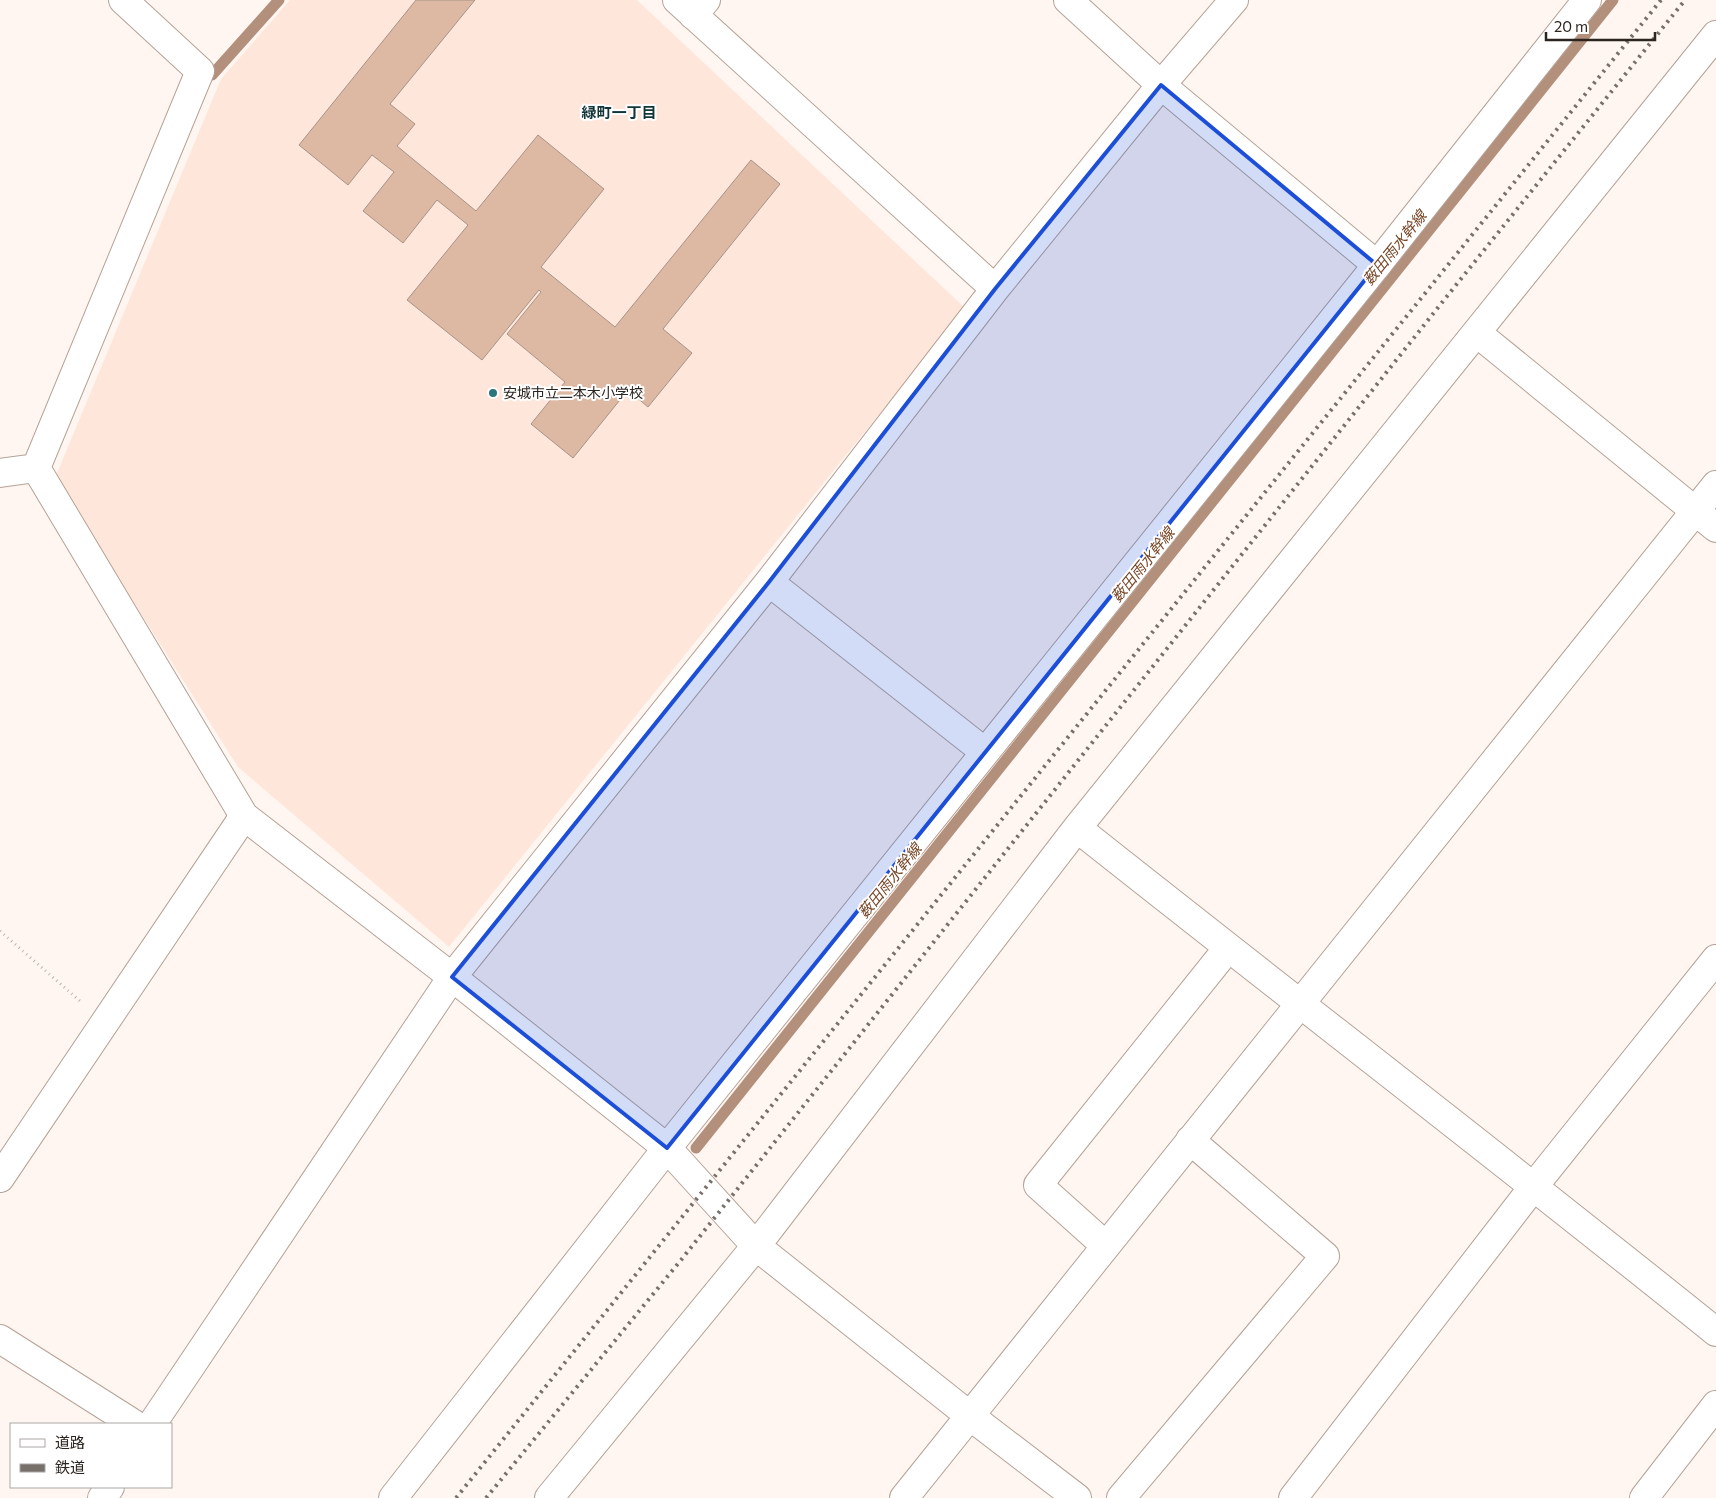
<svg xmlns="http://www.w3.org/2000/svg" width="1716" height="1498" font-family="Commissioner,'Noto Sans JP',sans-serif">
<style>
.built{fill:#fee7da}
.lines{fill:none;stroke-linecap:round;stroke-linejoin:round}
.stream{stroke:#b3907c;stroke-width:11}
.building{fill:#ddb9a4;stroke:#a69388}
.street-casing{stroke:#b5a297;stroke-width:30}
.secondary-casing{stroke:#b5a297;stroke-width:30}
.path{stroke:#bdb5b0;stroke-width:3;stroke-dasharray:1 4;stroke-linecap:butt}
.street{stroke:#fff;stroke-width:28}
.secondary{stroke:#fff;stroke-width:28}
.rail{stroke:#776f6a;stroke-width:4;stroke-dasharray:2.5 5;stroke-linecap:butt}
.marked{fill:#1d4ed8;fill-opacity:0.2;stroke:#1d4ed8;stroke-width:4;stroke-linejoin:round}
.poi-dot{fill:#2b757b;stroke:#fff;stroke-width:2}
.labels{text-anchor:middle;stroke-width:4;stroke-linejoin:round;paint-order:stroke}
.poi-label{font-size:14px;fill:#2b241f;stroke:#fff;text-anchor:start}
.neighbourhood-label{font-size:15px;font-weight:bold;fill:#123538;stroke:#fff}
.water-label{font-size:15px;font-style:italic;fill:#774626;stroke:#fff}
</style>
<rect width="100%" height="100%" fill="#fff6f1"/>
<path class="built" d="M290 0H637L965 308 449 947 238 767 55 478 221 79Z"/>
<g class="lines">
<path class="stream" d="M212 75 279 0
M696 1148 1613 0"/>
</g>
<path class="building" d="M416 0H475L390 104 415 124 397 146 476 211 538 135 604 189 541 267 615 327 751 160 780 184 663 329 692 353 648 407 628 390 573 458 531 424 565 382 507 334 541 292 539 290 482 360 407 300 468 225 437 200 403 243 363 211 394 172 372 155 348 185 299 145Z"/>
<g class="lines">
<g class="street-casing">
<path id="street" d="M677 0 995 289
M36 468 244 816 452 977 667 1148 756 1246 970 1416 1077 1498
M36 468 200 71 123 0
M0 473 36 468
M769 582 985 752
M1077 828C1290 997 1505 1162 1716 1332
M1106 1246 1038 1185 1228 948
M0 1339 134 1424
M152 1424 452 977 769 582 995 289 1161 85 1234 0
M102 1498 110 1487
M393 1498 667 1148 1377 265 1587 0
M549 1498 756 1246 1077 828 1716 35
M904 1498 1716 485
M1121 1498 1325 1256 1190 1140
M1644 1498 1716 1405"/>
</g>
<g class="secondary-casing">
<path id="secondary" d="M1068 0 1161 85 1377 265
M693 15 706 0
M1477 333 1716 528
M0 1178 244 816
M1293 1498 1534 1186 1716 959"/>
</g>
<path class="path" d="M0 931 80 1001"/>
<use href="#street" class="street"/>
<use href="#secondary" class="secondary"/>
<path class="rail" d="M456 1498 1661 0
M486 1498 681 1260 1444 300 1685 0"/>
</g>
<path class="marked" d="M1161 85 1377 265 667 1148 452 977 769 582 995 289Z"/>
<circle class="poi-dot" cx="493" cy="393" r="5"/>
<g class="labels">
<g class="poi-label">
<text x="503" y="398">安城市立二本木小学校</text>
</g>
<g class="neighbourhood-label">
<text x="619" y="118">緑町一丁目</text>
</g>
<g class="water-label">
<text transform="translate(1395 248) rotate(-51)" y="5">薮田雨水幹線</text>
<text transform="translate(1143 565) rotate(-51)" y="5">薮田雨水幹線</text>
<text transform="translate(890 881) rotate(-51)" y="5">薮田雨水幹線</text>
</g>
</g>
<rect x="10" y="1423" width="162" height="65" fill="#ffffff" stroke="#aaa7a5"/>
<rect x="20" y="1439" width="25" height="8" fill="#ffffff" stroke="#aaa7a5"/>
<text x="55" y="1448" font-size="15" fill="#2b241f">道路</text>
<rect x="20" y="1464" width="25" height="8" fill="#776f6a" stroke="#aaa7a5"/>
<text x="55" y="1473" font-size="15" fill="#2b241f">鉄道</text>
<path d="M1546 32v8h109v-8" fill="none" stroke="#2b241f" stroke-width="2.5"/>
<text x="1554" y="32" font-size="15" fill="#2b241f" stroke="#ffffff" stroke-width="4" paint-order="stroke">20 m</text>
</svg>
